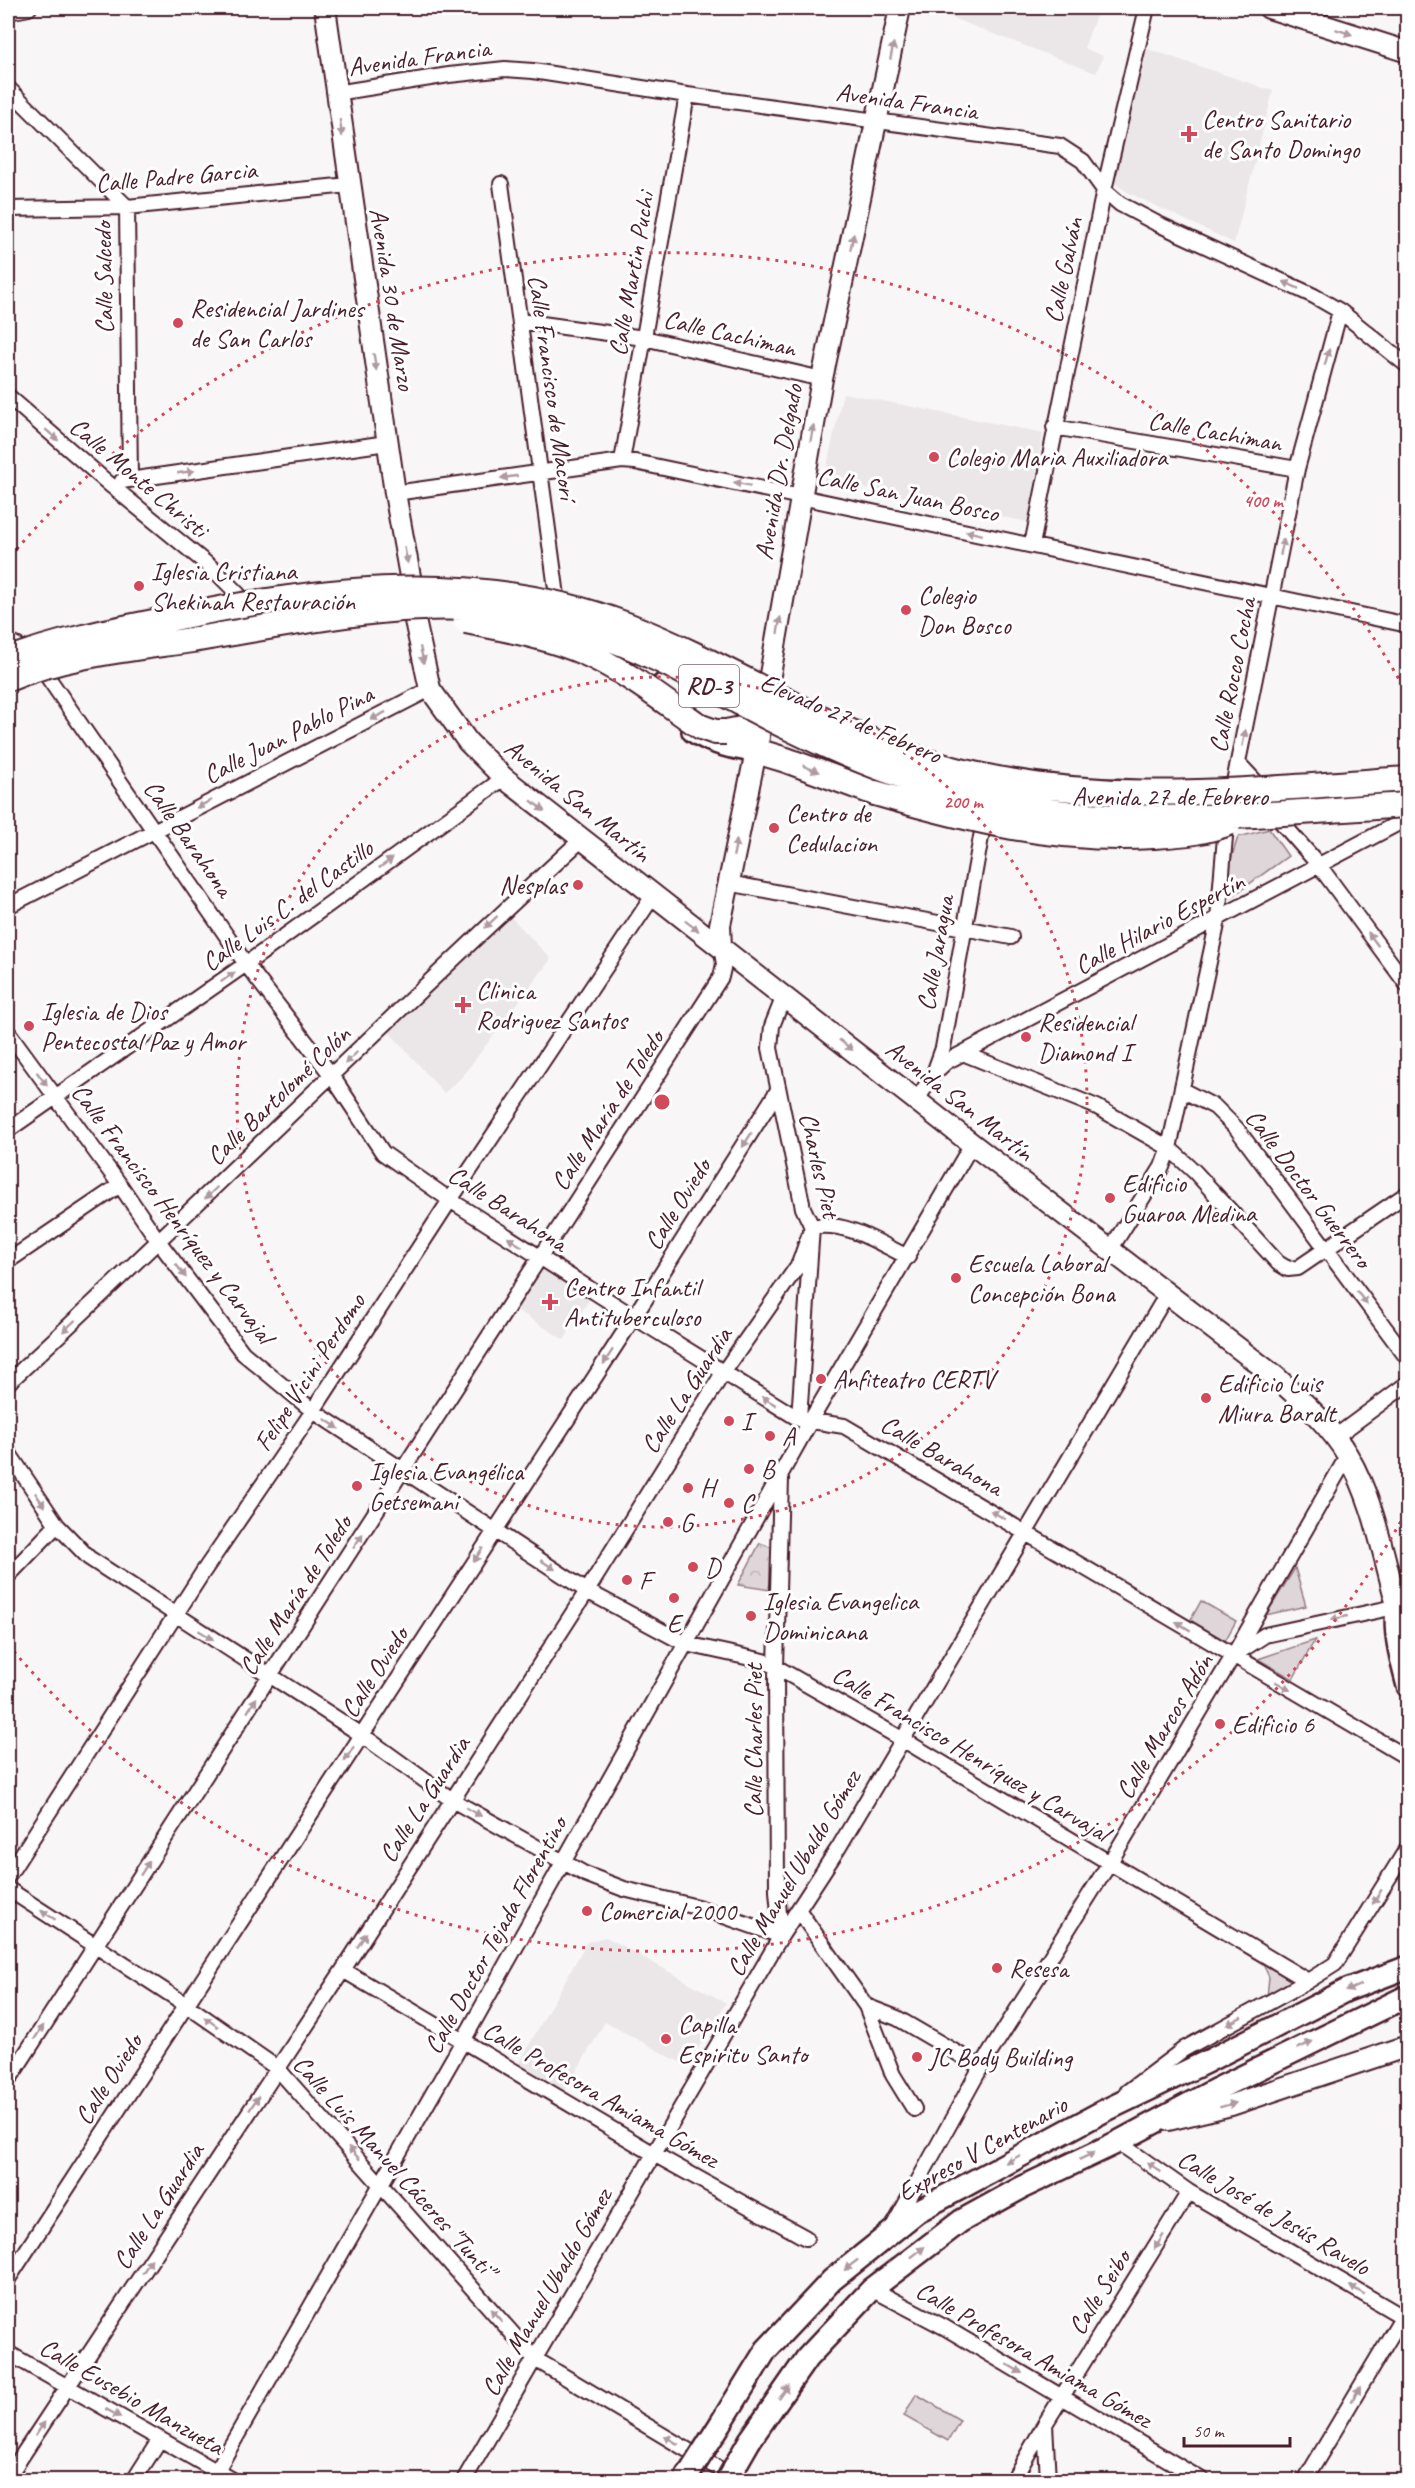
<svg xmlns="http://www.w3.org/2000/svg" width="1415" height="2488" font-family="Caveat,sans-serif">
<style>
.built{fill:#ebe6e8}
.forest{fill:url(#forest-crowns);stroke:#947a82;stroke-width:1.5}
.park{fill:#ded6d9;stroke:#947a82;stroke-width:1.5}
.lines{fill:none;stroke-linecap:round;stroke-linejoin:round}
.street-casing{stroke:#4a1f2b;stroke-width:18}
.secondary-casing{stroke:#4a1f2b;stroke-width:24}
.primary-casing{stroke:#4a1f2b;stroke-width:26}
.highway-casing{stroke:#4a1f2b;stroke-width:28}
.street{stroke:#fff;stroke-width:14}
.secondary{stroke:#fff;stroke-width:20}
.primary{stroke:#fff;stroke-width:21}
.highway{stroke:#fff;stroke-width:24}
.primary-bridge-casing{stroke:#4a1f2b;stroke-width:26;stroke-linecap:butt}
.highway-bridge-casing{stroke:#4a1f2b;stroke-width:28;stroke-linecap:butt}
.primary-bridge{stroke:#fff;stroke-width:21}
.highway-bridge{stroke:#fff;stroke-width:24}
.oneway{fill:#ae9aa0}
.ring{fill:none;stroke:#d1495b;stroke-width:3;stroke-dasharray:3 6}
.poi-dot{fill:#d1495b;stroke:#fff;stroke-width:2}
.labels{text-anchor:middle;stroke-width:6;stroke-linejoin:round;paint-order:stroke}
.shield{fill:#fff;stroke:#80626b;stroke-width:1.5}
.shield-label{font-size:24px;font-weight:bold;fill:#4a1f2b}
.street-label{font-size:26px;fill:#4a1f2b;stroke:#fff}
.poi-label{font-size:26px;fill:#4a1f2b;stroke:#fff;text-anchor:start}
.centre{fill:#d1495b;stroke:#fff;stroke-width:3}
.ring-label{font-size:18px;text-anchor:middle;font-weight:bold;fill:#d1495b;stroke:#fff;stroke-width:6;stroke-linejoin:round;paint-order:stroke}
</style>
<defs>
<pattern id="forest-crowns" width="20" height="18" patternUnits="userSpaceOnUse" patternTransform="scale(1.5)"><rect width="20" height="18" fill="#ded6d9"/><path d="M2 6a3 3 0 1 1 6 0M12 15a3 3 0 1 1 6 0" fill="none" stroke="#c0b7ba"/></pattern>
</defs>
<rect width="100%" height="100%" fill="#f8f6f7"/>
<filter id="ink" filterUnits="userSpaceOnUse"><feTurbulence type="fractalNoise" baseFrequency=".0167" numOctaves="2"/><feDisplacementMap in="SourceGraphic" scale="12" xChannelSelector="R" yChannelSelector="G"/><feConvolveMatrix kernelMatrix="1 2 1 2 8 2 1 2 1" color-interpolation-filters="sRGB"/></filter>
<g filter="url(#ink)">
<path class="built" d="M926 8H1099L1084 48 1103 56 1096 73Z
M1136 45 1273 91 1234 243 1129 193 1106 177Z
M843 393 1043 433 1028 522 824 480Z
M509 915 551 959 461 1078 444 1093 385 1027Z
M536 1264 590 1298 564 1340 511 1306Z
M606 1937 726 2003 687 2066 605 2022 565 2091 519 2063 587 1942Z"/>
<path class="forest" d="M760 1543 772 1548 770 1590 738 1585Z"/>
<path class="park" d="M1269 829 1288 856 1231 897 1221 891 1238 837Z
M1295 1568 1306 1606 1266 1615Z
M1201 1601 1236 1621 1225 1641 1190 1621Z
M1315 1640 1293 1679 1258 1659Z
M1260 1957 1298 1981 1267 1997 1269 1977Z
M916 2394 960 2420 948 2441 904 2416Z"/>
<g class="lines">
<g class="street-casing">
<path id="street" d="M8 12 29 8
M8 88 127 207 130 480
M336 93 449 75 505 69 533 71 687 95 1060 146 1083 161 1104 190 1120 204 1156 223 1314 296 1340 311 1408 366
M501 184 557 596
M8 209 127 207 349 185
M520 321 644 338 822 379
M8 396 108 483 213 569 239 595
M1054 427 1297 469
M622 461 687 95
M122 481 387 443
M395 493 622 461 635 462 1408 625
M1032 545 1104 190 1147 8
M8 641 20 647 47 676 246 964 332 1076 383 1153 450 1200 634 1317 799 1419 844 1426 1408 1758
M1239 764 1255 781 1282 823 1318 864 1408 986
M728 883 1011 937
M8 906 430 689
M784 996 772 1026 770 1048 803 1208 812 1227 799 1419
M8 1032 120 1185 159 1242 243 1353 313 1411 587 1591 686 1644 764 1661 776 1667 902 1739 1308 1981
M965 1054 1097 1107 1169 1148 1195 1172 1278 1263 1288 1269 1298 1268 1408 1193
M934 1073 946 1062 1408 818
M1182 1090 1215 1107 1237 1129 1408 1359
M917 1100 934 1073 943 1048 985 815
M8 1130 246 964 504 778
M812 1227C846 1220 878 1243 908 1257
M1110 1250 1162 1167 1169 1148 1218 920 1226 825 1234 782 1297 469 1340 311
M8 1261 120 1185
M8 1383C200 1204 387 1018 581 840
M1335 1437 1408 1383
M8 1452 57 1525 89 1558 362 1735 452 1800 585 1874 624 1889 701 1908 781 1936 777 1891 776 1667 781 1478
M8 1576 57 1525
M1237 1653 1265 1635 1404 1605
M8 1876 203 1572 313 1411 450 1200 653 896
M8 1889 185 2004 277 2068 535 2359 736 2479
M799 1911 866 2006 897 2018 981 2067
M343 1970 654 2154 806 2238
M866 2006 893 2075 914 2109
M8 2081 721 977 724 964 721 947
M1127 2092 1184 2049 1308 1981 1335 1964 1408 1847
M1118 2142 1189 2192 1408 2320
M894 2225 981 2067 1109 1864 1233 1656 1348 1455
M8 2279 634 1317 778 1090
M872 2289 944 2327 1202 2480
M8 2353 232 2480
M1045 2424 1048 2480
M216 2472 463 2041 811 1420 972 1144
M8 2477 343 1970 587 1591 723 1373 799 1264 812 1227
M134 2480 160 2439
M464 2480 781 1936 839 1847 1167 1294
M1013 2480 1045 2424 1189 2192
M1305 2480 1408 2307"/>
</g>
<g class="secondary-casing">
<path id="secondary" d="M325 8 395 493 411 582 414 616 430 689 468 742 504 778 972 1144 1276 1377C1302 1401 1330 1425 1348 1456 1374 1501 1383 1555 1397 1605
M1269 8 1408 52
M765 703 822 379 900 8
M721 947 720 925 759 737
M1168 2120 1231 2105 1408 2046"/>
</g>
<g class="primary-casing">
<path id="primary" d="M585 643 648 667
M693 731C713 744 732 748 756 751
M1408 1583C1386 1610 1400 1655 1408 1686
M721 2423 766 2350 832 2280 918 2211 1102 2112 1208 2061 1347 1990 1408 1967
M750 2440 807 2358 872 2289 961 2221 1021 2188 1118 2142 1215 2090 1408 1996"/>
</g>
<g class="highway-casing">
<path id="highway" d="M726 732 762 725
M756 751 786 760 875 793"/>
</g>
<use href="#street" class="street"/>
<use href="#secondary" class="secondary"/>
<use href="#primary" class="primary"/>
<use href="#highway" class="highway"/>
<g class="primary-bridge-casing">
<path id="primary-bridge" d="M685 2480 721 2423
M727 2480 750 2440"/>
</g>
<g class="highway-bridge-casing">
<path id="highway-bridge" d="M466 621C505 629 546 636 583 652 625 670 663 701 701 727L715 732H726
M8 660C60 640 114 630 169 619 320 587 479 568 627 625 735 667 833 735 945 767 1098 809 1252 789 1408 779
M8 679C65 655 130 649 192 640 302 622 419 594 531 615 561 621 592 632 621 643 679 666 733 701 789 728 836 751 888 773 938 787 986 800 1038 812 1088 815 1193 823 1303 811 1408 805
M875 793C968 820 1056 842 1153 836 1182 834 1202 833 1229 823"/>
</g>
<use href="#primary-bridge" class="primary-bridge"/>
<use href="#highway-bridge" class="highway-bridge"/>
</g>
<defs><path id="oneway-solid" d="M-6-.8H1V-3.2L6.5 0L1 3.2V.8H-6Z" transform="scale(1.5)"/></defs>
<g class="oneway">
<use href="#oneway-solid" transform="translate(1344 32) rotate(18)"/>
<use href="#oneway-solid" transform="translate(892 51) rotate(-79)"/>
<use href="#oneway-solid" transform="translate(341 128) rotate(82)"/>
<use href="#oneway-solid" transform="translate(852 242) rotate(-78)"/>
<use href="#oneway-solid" transform="translate(1291 285) rotate(-155)"/>
<use href="#oneway-solid" transform="translate(1327 357) rotate(-74)"/>
<use href="#oneway-solid" transform="translate(375 362) rotate(81)"/>
<use href="#oneway-solid" transform="translate(812 433) rotate(-80)"/>
<use href="#oneway-solid" transform="translate(52 435) rotate(41)"/>
<use href="#oneway-solid" transform="translate(186 472) rotate(-8)"/>
<use href="#oneway-solid" transform="translate(509 477) rotate(172)"/>
<use href="#oneway-solid" transform="translate(742 484) rotate(-168)"/>
<use href="#oneway-solid" transform="translate(974 533) rotate(-168)"/>
<use href="#oneway-solid" transform="translate(1282 547) rotate(-79)"/>
<use href="#oneway-solid" transform="translate(406 555) rotate(79)"/>
<use href="#oneway-solid" transform="translate(779 625) rotate(-80)"/>
<use href="#oneway-solid" transform="translate(422 655) rotate(77)"/>
<use href="#oneway-solid" transform="translate(378 716) rotate(153)"/>
<use href="#oneway-solid" transform="translate(1244 738) rotate(-79)"/>
<use href="#oneway-solid" transform="translate(811 769) rotate(22)"/>
<use href="#oneway-solid" transform="translate(204 804) rotate(153)"/>
<use href="#oneway-solid" transform="translate(538 806) rotate(39)"/>
<use href="#oneway-solid" transform="translate(735 848) rotate(-78)"/>
<use href="#oneway-solid" transform="translate(386 863) rotate(-36)"/>
<use href="#oneway-solid" transform="translate(491 922) rotate(137)"/>
<use href="#oneway-solid" transform="translate(692 926) rotate(37)"/>
<use href="#oneway-solid" transform="translate(1373 939) rotate(-126)"/>
<use href="#oneway-solid" transform="translate(228 977) rotate(-35)"/>
<use href="#oneway-solid" transform="translate(846 1045) rotate(38)"/>
<use href="#oneway-solid" transform="translate(351 1058) rotate(136)"/>
<use href="#oneway-solid" transform="translate(42 1079) rotate(53)"/>
<use href="#oneway-solid" transform="translate(747 1140) rotate(122)"/>
<use href="#oneway-solid" transform="translate(211 1193) rotate(136)"/>
<use href="#oneway-solid" transform="translate(515 1242) rotate(-147)"/>
<use href="#oneway-solid" transform="translate(181 1271) rotate(53)"/>
<use href="#oneway-solid" transform="translate(1362 1298) rotate(53)"/>
<use href="#oneway-solid" transform="translate(69 1326) rotate(137)"/>
<use href="#oneway-solid" transform="translate(608 1357) rotate(123)"/>
<use href="#oneway-solid" transform="translate(769 1401) rotate(-149)"/>
<use href="#oneway-solid" transform="translate(332 1424) rotate(34)"/>
<use href="#oneway-solid" transform="translate(40 1500) rotate(56)"/>
<use href="#oneway-solid" transform="translate(998 1515) rotate(-150)"/>
<use href="#oneway-solid" transform="translate(358 1541) rotate(-57)"/>
<use href="#oneway-solid" transform="translate(478 1555) rotate(123)"/>
<use href="#oneway-solid" transform="translate(548 1565) rotate(33)"/>
<use href="#oneway-solid" transform="translate(1339 1618) rotate(167)"/>
<use href="#oneway-solid" transform="translate(1183 1626) rotate(-149)"/>
<use href="#oneway-solid" transform="translate(206 1635) rotate(32)"/>
<use href="#oneway-solid" transform="translate(1283 1686) rotate(30)"/>
<use href="#oneway-solid" transform="translate(252 1705) rotate(-57)"/>
<use href="#oneway-solid" transform="translate(349 1754) rotate(123)"/>
<use href="#oneway-solid" transform="translate(474 1812) rotate(29)"/>
<use href="#oneway-solid" transform="translate(145 1868) rotate(-57)"/>
<use href="#oneway-solid" transform="translate(1377 1897) rotate(122)"/>
<use href="#oneway-solid" transform="translate(48 1915) rotate(-148)"/>
<use href="#oneway-solid" transform="translate(362 1940) rotate(-57)"/>
<use href="#oneway-solid" transform="translate(1353 1988) rotate(157)"/>
<use href="#oneway-solid" transform="translate(1234 2021) rotate(151)"/>
<use href="#oneway-solid" transform="translate(211 2022) rotate(-145)"/>
<use href="#oneway-solid" transform="translate(39 2032) rotate(-57)"/>
<use href="#oneway-solid" transform="translate(1305 2045) rotate(-26)"/>
<use href="#oneway-solid" transform="translate(254 2103) rotate(-57)"/>
<use href="#oneway-solid" transform="translate(1228 2105) rotate(-15)"/>
<use href="#oneway-solid" transform="translate(354 2153) rotate(-132)"/>
<use href="#oneway-solid" transform="translate(1087 2156) rotate(-26)"/>
<use href="#oneway-solid" transform="translate(1013 2159) rotate(152)"/>
<use href="#oneway-solid" transform="translate(1154 2167) rotate(-145)"/>
<use href="#oneway-solid" transform="translate(1159 2242) rotate(122)"/>
<use href="#oneway-solid" transform="translate(918 2252) rotate(-38)"/>
<use href="#oneway-solid" transform="translate(851 2265) rotate(142)"/>
<use href="#oneway-solid" transform="translate(147 2266) rotate(-57)"/>
<use href="#oneway-solid" transform="translate(1357 2290) rotate(-150)"/>
<use href="#oneway-solid" transform="translate(496 2315) rotate(-131)"/>
<use href="#oneway-solid" transform="translate(1015 2369) rotate(31)"/>
<use href="#oneway-solid" transform="translate(784 2392) rotate(-55)"/>
<use href="#oneway-solid" transform="translate(1356 2394) rotate(-59)"/>
<use href="#oneway-solid" transform="translate(113 2413) rotate(29)"/>
<use href="#oneway-solid" transform="translate(40 2429) rotate(-56)"/>
<use href="#oneway-solid" transform="translate(671 2440) rotate(-149)"/>
</g>
</g>
<g class="ring">
<circle cx="662" cy="1102" r="425"/>
<path d="M1405 1514A850 850 0 0 1 11 1648M11 556A850 850 0 0 1 1405 690"/>
</g>
<g class="poi-dot">
<path d="M1186 125h6v6h6v6h-6v6h-6v-6h-6v-6h6z"/>
<circle cx="178" cy="323" r="6"/>
<circle cx="934" cy="457" r="6"/>
<circle cx="139" cy="586" r="6"/>
<circle cx="906" cy="610" r="6"/>
<circle cx="774" cy="828" r="6"/>
<circle cx="578" cy="885" r="6"/>
<path d="M460 996h6v6h6v6h-6v6h-6v-6h-6v-6h6z"/>
<circle cx="29" cy="1026" r="6"/>
<circle cx="1026" cy="1037" r="6"/>
<circle cx="1110" cy="1198" r="6"/>
<circle cx="956" cy="1278" r="6"/>
<path d="M547 1293h6v6h6v6h-6v6h-6v-6h-6v-6h6z"/>
<circle cx="821" cy="1379" r="6"/>
<circle cx="1206" cy="1398" r="6"/>
<circle cx="729" cy="1421" r="6"/>
<circle cx="770" cy="1436" r="6"/>
<circle cx="749" cy="1469" r="6"/>
<circle cx="357" cy="1486" r="6"/>
<circle cx="688" cy="1488" r="6"/>
<circle cx="729" cy="1503" r="6"/>
<circle cx="668" cy="1522" r="6"/>
<circle cx="693" cy="1567" r="6"/>
<circle cx="627" cy="1580" r="6"/>
<circle cx="674" cy="1598" r="6"/>
<circle cx="751" cy="1616" r="6"/>
<circle cx="1220" cy="1724" r="6"/>
<circle cx="587" cy="1911" r="6"/>
<circle cx="997" cy="1968" r="6"/>
<circle cx="666" cy="2039" r="6"/>
<circle cx="917" cy="2057" r="6"/>
</g>
<g class="labels">
<rect class="shield" x="679" y="665" width="60" height="42" rx="4.5"/>
<g class="shield-label">
<text x="709" y="694">RD-3</text>
</g>
<g class="street-label">
<text transform="translate(419 57) rotate(-8)" y="9">Avenida Francia</text>
<text transform="translate(907 101) rotate(8)" y="9">Avenida Francia</text>
<text transform="translate(176 176) rotate(-5)" y="9">Calle Padre Garcia</text>
<text transform="translate(1063 270) rotate(-78)" y="9">Calle Galván</text>
<text transform="translate(631 274) rotate(-80)" y="9">Calle Martin Puchi</text>
<text transform="translate(103 278) rotate(-91)" y="9">Calle Salcedo</text>
<text transform="translate(393 299) rotate(81)" y="9">Avenida 30 de Marzo</text>
<text transform="translate(730 333) rotate(13)" y="9">Calle Cachiman</text>
<text transform="translate(553 387) rotate(82)" y="9">Calle Francisco de Macorí</text>
<text transform="translate(1215 431) rotate(10)" y="9">Calle Cachiman</text>
<text transform="translate(778 472) rotate(-80)" y="9">Avenida Dr. Delgado</text>
<text transform="translate(139 477) rotate(40)" y="9">Calle Monte Christi</text>
<text transform="translate(908 494) rotate(12)" y="9">Calle San Juan Bosco</text>
<text transform="translate(1232 675) rotate(-79)" y="9">Calle Rocco Cocha</text>
<text transform="translate(851 718) rotate(23)" y="9">Elevado 27 de Febrero</text>
<text transform="translate(288 734) rotate(-27)" y="9">Calle Juan Pablo Pina</text>
<text x="1170" y="805">Avenida 27 de Febrero</text>
<text transform="translate(578 800) rotate(39)" y="9">Avenida San Martín</text>
<text transform="translate(189 838) rotate(55)" y="9">Calle Barahona</text>
<text transform="translate(287 905) rotate(-36)" y="9">Calle Luis C. del Castillo</text>
<text transform="translate(1159 923) rotate(-28)" y="9">Calle Hilario Espertín</text>
<text transform="translate(935 953) rotate(-80)" y="9">Calle Jaragua</text>
<text transform="translate(278 1095) rotate(-44)" y="9">Calle Bartolomé Colón</text>
<text transform="translate(960 1100) rotate(38)" y="9">Avenida San Martín</text>
<text transform="translate(607 1110) rotate(-57)" y="9">Calle María de Toledo</text>
<text transform="translate(820 1165) rotate(77)" y="9">Charles Piet</text>
<text transform="translate(1309 1188) rotate(53)" y="9">Calle Doctor Guerrero</text>
<text transform="translate(677 1204) rotate(-58)" y="9">Calle Oviedo</text>
<text transform="translate(508 1208) rotate(33)" y="9">Calle Barahona</text>
<text transform="translate(173 1213) rotate(53)" y="9">Calle Francisco Henríquez y Carvajal</text>
<text transform="translate(309 1372) rotate(-57)" y="9">Felipe Vicini Perdomo</text>
<text transform="translate(686 1390) rotate(-57)" y="9">Calle La Guardia</text>
<text transform="translate(942 1455) rotate(30)" y="9">Calle Barahona</text>
<text transform="translate(295 1595) rotate(-57)" y="9">Calle María de Toledo</text>
<text transform="translate(374 1672) rotate(-57)" y="9">Calle Oviedo</text>
<text transform="translate(1164 1726) rotate(-59)" y="9">Calle Marcos Adón</text>
<text transform="translate(753 1741) rotate(-90)" y="9">Calle Charles Piet</text>
<text transform="translate(971 1753) rotate(31)" y="9">Calle Francisco Henríquez y Carvajal</text>
<text transform="translate(424 1799) rotate(-57)" y="9">Calle La Guardia</text>
<text transform="translate(793 1873) rotate(-59)" y="9">Calle Manuel Ubaldo Gómez</text>
<text transform="translate(495 1935) rotate(-61)" y="9">Calle Doctor Tejada Florentino</text>
<text transform="translate(108 2079) rotate(-57)" y="9">Calle Oviedo</text>
<text transform="translate(601 2094) rotate(30)" y="9">Calle Profesora Amiama Gómez</text>
<text transform="translate(982 2148) rotate(-29)" y="9">Expreso V Centenario</text>
<text transform="translate(395 2166) rotate(48)" y="9">Calle Luis Manuel Cáceres "Tunti"</text>
<text transform="translate(158 2206) rotate(-57)" y="9">Calle La Guardia</text>
<text transform="translate(1274 2212) rotate(31)" y="9">Calle José de Jesús Ravelo</text>
<text transform="translate(546 2292) rotate(-60)" y="9">Calle Manuel Ubaldo Gómez</text>
<text transform="translate(1099 2292) rotate(-58)" y="9">Calle Seibo</text>
<text transform="translate(1034 2354) rotate(30)" y="9">Calle Profesora Amiama Gómez</text>
<text transform="translate(132 2396) rotate(30)" y="9">Calle Eusebio Manzueta</text>
</g>
<g class="poi-label">
<text x="1202" y="128">Centro Sanitario<tspan x="1202" dy="30">de Santo Domingo</tspan></text>
<text x="190" y="317">Residencial Jardines<tspan x="190" dy="30">de San Carlos</tspan></text>
<text x="946" y="466">Colegio Maria Auxiliadora</text>
<text x="151" y="580">Iglesia Cristiana<tspan x="151" dy="30">Shekinah Restauración</tspan></text>
<text x="918" y="604">Colegio<tspan x="918" dy="30">Don Bosco</tspan></text>
<text x="786" y="822">Centro de<tspan x="786" dy="30">Cedulacion</tspan></text>
<text x="566" y="894" text-anchor="end">Nesplas</text>
<text x="476" y="999">Clinica<tspan x="476" dy="30">Rodriguez Santos</tspan></text>
<text x="41" y="1020">Iglesia de Dios<tspan x="41" dy="30">Pentecostal Paz y Amor</tspan></text>
<text x="1038" y="1031">Residencial<tspan x="1038" dy="30">Diamond I</tspan></text>
<text x="1122" y="1192">Edificio<tspan x="1122" dy="30">Guaroa Medina</tspan></text>
<text x="968" y="1272">Escuela Laboral<tspan x="968" dy="30">Concepción Bona</tspan></text>
<text x="564" y="1296">Centro Infantil<tspan x="564" dy="30">Antituberculoso</tspan></text>
<text x="833" y="1388">Anfiteatro CERTV</text>
<text x="1218" y="1392">Edificio Luis<tspan x="1218" dy="30">Miura Baralt</tspan></text>
<text x="741" y="1430">I</text>
<text x="782" y="1445">A</text>
<text x="761" y="1478">B</text>
<text x="369" y="1480">Iglesia Evangélica<tspan x="369" dy="30">Getsemani</tspan></text>
<text x="700" y="1497">H</text>
<text x="741" y="1512">C</text>
<text x="680" y="1531">G</text>
<text x="705" y="1576">D</text>
<text x="639" y="1589">F</text>
<text x="763" y="1610">Iglesia Evangelica<tspan x="763" dy="30">Dominicana</tspan></text>
<text x="674" y="1632" text-anchor="middle">E</text>
<text x="1232" y="1733">Edificio 6</text>
<text x="599" y="1920">Comercial 2000</text>
<text x="1009" y="1977">Resesa</text>
<text x="678" y="2033">Capilla<tspan x="678" dy="30">Espiritu Santo</tspan></text>
<text x="929" y="2066">JC Body Building</text>
</g>
</g>
<circle cx="662" cy="1102" r="9" class="centre"/>
<g class="ring-label">
<text x="1263" y="507">400 m</text>
<text x="963" y="808">200 m</text>
</g>
<rect width="1415" height="2488" fill="none" stroke="#fff" stroke-width="30"/>
<rect x="15" y="15" width="1385" height="2458" fill="none" stroke="#4a1f2b" stroke-width="2" filter="url(#ink)"/>
<path d="M1184 2437v9h106v-9" fill="none" stroke="#4a1f2b" stroke-width="3"/>
<text x="1193" y="2437" font-size="18" fill="#4a1f2b" stroke="#ffffff" stroke-width="4.5" paint-order="stroke">50 m</text>
</svg>
